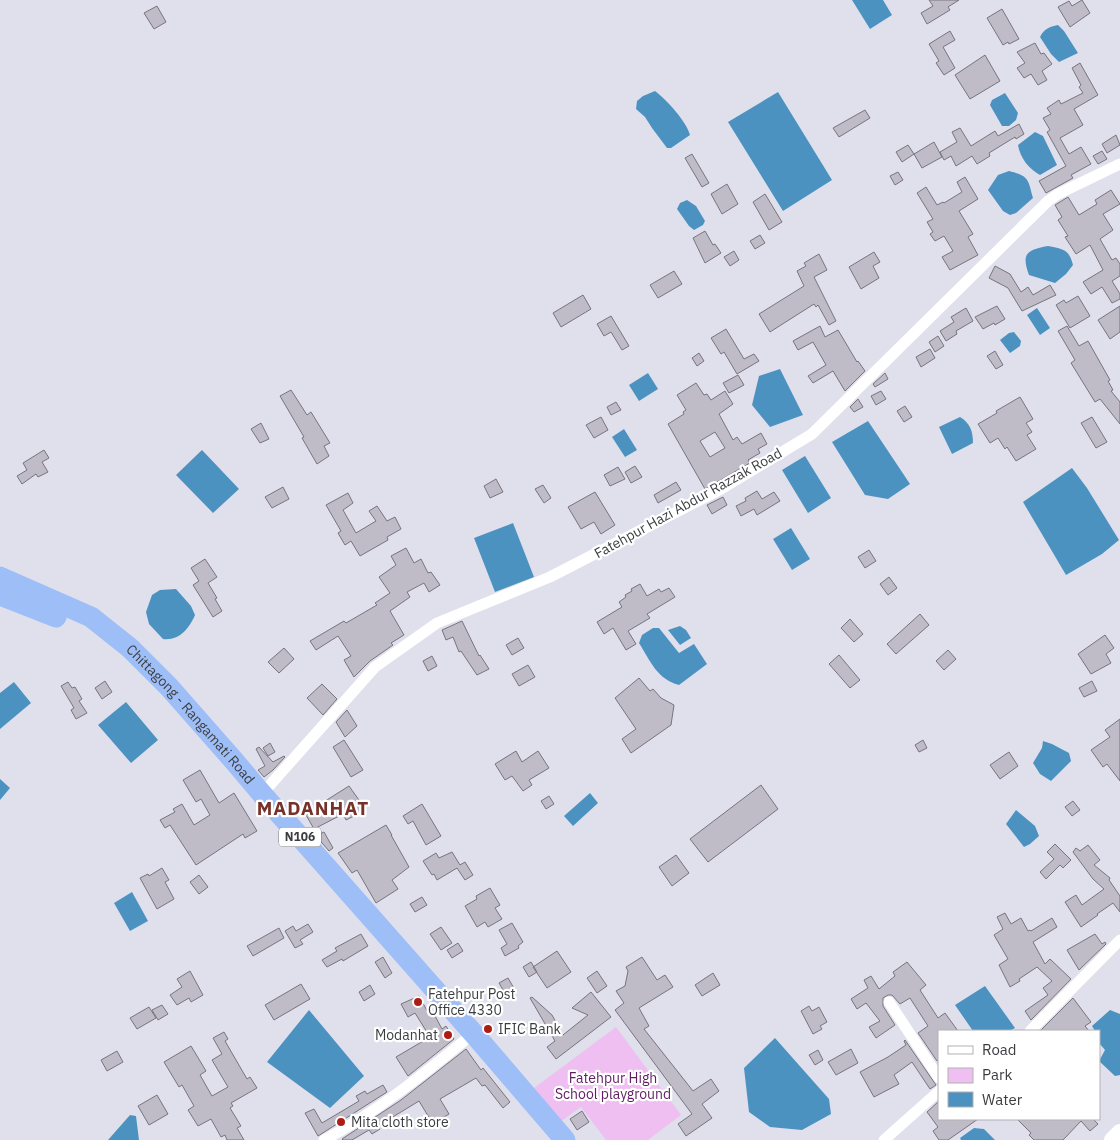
<svg xmlns="http://www.w3.org/2000/svg" width="1120" height="1140" font-family="'IBM Plex Sans',sans-serif">
<style>
.green{fill:#f0bff1}
.water{fill:#4c92c1}
.building{fill:#c0bcc7;stroke:#78747e;fill-rule:evenodd}
.lines{fill:none;stroke-linecap:round;stroke-linejoin:round}
.street{stroke:#fff;stroke-width:11}
.secondary{stroke:#fff;stroke-width:16}
.highway{stroke:#9ebef7;stroke-width:21}
.poi-dot{fill:#ad1d13;stroke:#fff;stroke-width:2}
.labels{text-anchor:middle;stroke-width:4.5;stroke-linejoin:round;paint-order:stroke}
.shield{fill:#fff;stroke:#76777a;stroke-width:1}
.shield-label{font-size:12px;font-weight:bold;fill:#3c3d41}
.street-label{font-size:14px;fill:#3c3d41;stroke:#fff}
.poi-label{font-size:14px;fill:#3c3d41;stroke:#fff;text-anchor:start}
.park-label{font-size:14px;fill:#5f1d62;stroke:#fff}
.district-label{font-size:19px;font-weight:bold;letter-spacing:1px;fill:#773128;stroke:#fff}
</style>
<rect width="100%" height="100%" fill="#dfe0ec"/>
<path class="green" d="M616 1027 681 1115 648 1140H606L581 1107 560 1122 534 1088Z"/>
<path class="water" d="M852 0H883L892 15 870 29Z
M1058 25 1064 31 1078 53 1059 62 1051 54 1040 37C1044 29 1049 27 1058 25Z
M655 91C666 99 687 122 690 135L671 148H667L652 128 645 117 636 109 637 101 643 96Z
M778 92 832 180 783 211 728 122Z
M1005 93 1018 113 1016 120 1009 126H1002L990 105 992 100Z
M1035 132 1043 136 1057 165 1040 175C1029 169 1020 158 1018 145Z
M1009 171C1029 176 1028 179 1033 198L1016 213 1010 215 1003 211 988 190 998 175Z
M687 200 696 206 705 221 703 225 694 230 689 226 677 209 680 203Z
M1048 246C1063 249 1069 249 1073 265L1066 274 1055 283 1029 275C1021 253 1027 250 1048 246Z
M1037 308 1050 328 1040 335 1027 315Z
M1014 332 1021 341 1020 346 1010 353 1000 340 1009 333Z
M780 369 803 415 770 427 752 405 759 376Z
M648 373 658 389 639 401 629 385Z
M960 417C970 423 973 431 973 443L952 454 939 427Z
M868 421 910 484 888 499 865 495 832 442Z
M624 429 637 450 625 457 612 437Z
M202 450 239 489 213 513 176 475Z
M805 456 831 498 808 513 782 470Z
M1072 468 1087 488 1119 540 1102 554 1066 575 1023 502Z
M513 523 534 577 495 592 474 538Z
M791 528 810 559 792 570 773 539Z
M176 589 191 606 195 615C189 629 179 641 163 639L149 624 146 612 152 595 160 590Z
M680 626 686 630 691 638 680 645 668 630Z
M653 628H659L679 653 694 644 707 664 679 685C657 679 651 662 639 643L642 635Z
M14 682 31 703 0 729V693Z
M126 702 158 740 131 763 98 725Z
M1043 741 1052 744 1069 753 1071 761 1051 781 1040 774 1033 763 1042 748Z
M0 779 10 788 0 800Z
M590 793 598 803 573 826 564 816Z
M1016 810 1035 826 1039 836 1030 844 1024 847 1006 824Z
M132 892 148 921 130 931 114 903Z
M985 986 1015 1028 1009 1031H973L955 1005Z
M309 1010 364 1076 330 1108 267 1062Z
M1110 1010 1120 1014V1075L1115 1076 1099 1061 1105 1050 1099 1043V1031H1095L1092 1026Z
M775 1038 829 1099 831 1114 802 1130 770 1127 749 1112 744 1068Z
M130 1115 136 1116 139 1140H108Z
M974 1128 984 1129 995 1140H961L960 1138Z"/>
<path class="building" d="M929 0H959L948 7 950 10 927 24 921 13 933 6Z
M1082 0 1090 13 1070 27 1058 7 1069 1 1072 6Z
M157 6 166 22 154 29 144 13Z
M1002 9 1019 39 1009 44 1008 42 1003 45 987 18Z
M950 31 955 40 943 47 955 68 944 75 936 63 939 61 929 44Z
M1035 43 1041 54 1044 53 1052 64 1042 71 1047 80 1038 85 1031 74 1024 78 1017 68 1025 63 1017 52Z
M985 55 1000 81 970 99 955 75Z
M1080 63 1098 95 1074 109 1083 125 1060 138 1069 154 1081 147 1091 164 1071 175 1073 178 1046 193 1039 181 1066 166 1047 132 1050 130 1043 118 1051 114 1047 108 1059 100 1061 104 1083 93 1079 87 1081 85 1072 68Z
M865 110 870 118 839 137 833 128Z
M1019 124 1024 134 1016 139 1015 137 989 153 990 156 977 164 972 156 956 166 951 156 944 160 940 152 957 142 952 132 960 128 971 146 995 131 998 136Z
M1116 135 1120 145 1107 153 1102 144Z
M934 142 942 157 922 168 914 154Z
M908 145 914 154 902 162 896 152Z
M1102 151 1107 159 1098 164 1093 156Z
M692 154 709 183 702 187 685 158Z
M898 172 903 180 895 185 890 176Z
M965 177 978 199 959 211 973 234 968 237 978 255 950 270 942 257 953 251 944 236 935 241 930 234 933 232 927 222 933 219 917 193 926 187 937 205 943 202 944 203 962 192 957 182Z
M727 184 738 204 722 214 711 194Z
M1111 190 1120 204 1103 214 1113 230 1100 239 1112 260 1116 258 1120 264V276L1112 281 1120 294V299L1112 303 1102 287 1091 294 1083 282 1103 270 1090 245 1076 254 1065 237 1068 236 1058 220 1062 217 1055 205 1068 197 1079 215 1097 204 1095 200Z
M765 194 782 222 769 230 753 202Z
M705 231 713 245 715 244 721 253 705 263 693 238Z
M760 235 765 243 755 249 750 241Z
M734 251 739 260 730 266 724 257Z
M874 252 880 262 873 266 879 278 861 289 849 267Z
M819 254 827 270 814 277 836 321 829 325 818 305 816 307 814 304 770 332 759 314 804 286 797 271 806 266 804 263Z
M995 266 1010 274 1021 292 1028 287 1033 295 1050 285 1056 295 1022 311 1008 288 989 278Z
M674 271 682 284 658 298 650 285Z
M583 295 591 309 561 327 553 313Z
M1078 296 1090 316 1070 328 1056 305 1064 300 1066 303Z
M997 306 1005 319 995 325 994 323 983 329 975 317Z
M1120 306V332L1110 339 1098 320Z
M966 308 973 321 956 331 957 334 946 341 940 331 954 322 951 317Z
M611 316 629 346 622 350 611 332 604 336 597 324Z
M820 326 825 337 838 330 857 362 858 361 865 371 845 391 833 371 813 383 808 376 826 365 813 342 798 350 793 341Z
M1067 326 1079 346 1088 341 1110 380 1108 381 1113 390 1111 391 1120 402V424L1100 399 1095 402 1071 363 1075 360 1058 331Z
M726 329 744 359 754 354 759 361 737 374 724 352 721 354 711 338Z
M938 336 944 346 935 352 929 342Z
M930 349 935 358 921 367 916 357Z
M995 351 1003 365 996 369 987 356Z
M699 353 704 361 697 366 692 358Z
M885 373 888 379 875 387 873 384Z
M738 375 744 385 729 393 723 383Z
M696 383 704 395 707 394 711 400 725 391 733 404 719 414 733 440 737 437 742 444 761 433 767 444 758 449 760 453 748 460 750 463 705 489 668 424 684 414 683 412 686 410 677 395ZM715 432 725 448 710 457 700 441Z
M291 390 307 415 311 412 330 443 324 446 329 456 317 464 302 438 304 437 280 396Z
M881 391 886 399 876 405 871 396Z
M1020 397 1033 419 1026 423 1032 432 1027 435 1036 449 1016 461 1007 447 1005 449 998 438 990 443 978 424 997 413 996 411Z
M858 399 863 407 854 412 850 407Z
M616 402 621 410 611 415 607 407Z
M905 406 912 417 904 422 897 411Z
M601 417 608 430 594 438 586 425Z
M1092 417 1107 442 1096 448 1081 423Z
M261 423 269 439 260 443 251 429Z
M44 450 49 458 42 462 48 472 38 477 36 474 22 484 17 476 27 470 23 463Z
M635 466 642 477 631 483 625 472Z
M618 467 625 479 610 486 604 475Z
M496 479 503 492 490 498 484 486Z
M676 482 681 490 658 503 654 495Z
M543 485 551 498 544 503 535 489Z
M283 487 289 499 272 508 265 497Z
M757 491 762 499 774 492 780 501 757 515 754 509 741 516 736 506 746 501 745 498Z
M595 492 615 525 601 534 594 522 581 529 568 507Z
M348 493 353 503 343 510 356 533 376 521 369 511 377 506 387 521 395 517 401 529 387 537 388 540 360 556 351 541 345 545 338 533 341 531 326 505Z
M723 497 727 505 712 514 707 505Z
M406 548 414 563 421 559 428 573 431 572 440 585 429 592 424 583 407 592 410 597 390 611 404 635 391 643 393 645 370 661 354 677 344 660 351 656 338 636 316 650 310 641 344 621 346 623 377 605 375 603 390 593 379 577 396 565 391 556Z
M869 550 876 561 865 568 858 557Z
M205 559 217 577 208 583 217 598 215 599 222 611 213 617 193 585 199 581 191 568Z
M889 577 897 588 888 595 880 584Z
M640 584 647 596 659 589 661 592 669 588 675 597 647 614 650 618 628 631 636 644 626 650 613 628 604 634 597 622 622 607 619 602 626 597 625 595 632 591 631 589Z
M920 614 929 625 896 654 887 644Z
M850 619 863 634 854 642 841 628Z
M462 621 479 656 480 655 489 669 477 675 461 651 459 652 453 637 446 640 442 630Z
M1105 635 1114 648 1106 654 1111 663 1091 674 1078 654Z
M518 638 524 648 512 655 506 645Z
M284 648 294 659 279 673 268 662Z
M948 650 956 659 944 670 936 661Z
M839 655 860 680 850 688 829 664Z
M432 656 437 666 428 671 423 661Z
M528 665 535 677 519 686 512 674Z
M639 678 650 691 653 689 661 698 674 705 671 725 631 753 622 739 636 729 615 698Z
M105 681 112 692 102 699 95 688Z
M1092 681 1097 691 1084 697 1079 688Z
M68 682 72 688 75 687 82 699 79 701 87 713 76 719 71 710 74 708 61 686Z
M322 684 337 699 323 715 307 698Z
M347 710 357 726 345 737 336 722Z
M1120 719V781L1107 764 1103 767 1091 750 1110 737 1105 730Z
M344 740 363 770 351 777 333 747Z
M923 740 927 748 919 752 915 745Z
M270 743 275 752 268 756 263 748Z
M259 747 273 762 284 756 285 757 273 770 264 777 258 770 265 766 256 749Z
M516 751 522 762 538 751 549 768 529 780 532 785 523 791 512 776 505 780 495 764Z
M1009 752 1018 766 1000 779 990 765Z
M200 770 219 803 234 793 257 831 245 838 243 834 196 865 170 825 165 828 160 820 175 812 173 809 182 804 194 825 210 815 201 799 196 802 183 780Z
M761 785 778 809 708 862 690 839Z
M349 786 359 800 357 801 362 812 346 820 343 814 314 829 306 815 323 806 322 803Z
M549 796 554 804 546 809 541 801Z
M1073 801 1080 810 1072 816 1065 807Z
M422 804 441 836 426 845 413 821 408 824 403 816Z
M386 825 392 835H391L409 867 392 880 398 889 376 903 357 870 352 873 338 853Z
M324 832 333 848 329 851 316 836Z
M1055 844 1071 860 1063 868 1060 865 1046 879 1040 872 1054 859 1047 852Z
M1088 845 1100 860 1094 865 1110 878 1109 880 1120 896V912L1113 903 1097 914 1098 915 1081 927 1065 902 1076 895 1082 905 1104 889 1093 879 1073 852 1076 848 1080 851Z
M452 852 460 865 465 862 473 875 465 880 457 868 437 880 434 874 432 875 423 861 436 853 439 858Z
M676 855 689 873 672 886 659 867Z
M162 868 169 880 165 882 174 899 157 909 140 878 148 874 149 876Z
M199 875 208 887 199 894 190 882Z
M490 888 500 905 495 908 502 919 488 927 485 922 477 927 465 906 477 899 476 896Z
M422 897 427 905 415 912 410 904Z
M1005 913 1011 924 1021 918 1028 931 1030 930 1031 931 1052 918 1057 927 1033 942 1045 964 1050 959 1071 979 1031 1020 1025 1011 1048 995 1043 988 1052 981 1037 967 1019 979 1020 981 1010 987 999 965 1008 959 994 935 1003 929 997 917Z
M512 923 523 942 518 946 519 948 505 956 501 948 507 944 499 930Z
M308 924 313 932 300 940 303 944 295 948 285 931 293 926 296 931Z
M441 927 452 943 441 950 430 934Z
M279 928 284 938 253 956 247 946Z
M361 934 368 946 343 961 342 959 327 967 322 960 337 951 335 948Z
M1095 934 1102 944 1105 942 1106 944 1079 970 1067 950Z
M458 943 463 951 452 958 447 950Z
M557 951 571 972 547 988 533 967Z
M383 957 392 973 385 978 375 962Z
M642 957 657 980 665 975 673 987 639 1008 649 1026 644 1029 693 1091 711 1079 719 1091 702 1104 712 1118 686 1136 678 1124 692 1114 615 1010 624 1003 616 991 625 986 628 971 626 967Z
M531 962 537 972 529 977 523 967Z
M907 962 926 985 920 990 938 1018 945 1013 958 1031H939V1060L937 1061 918 1033 928 1026 910 998 900 1004 892 995H888L883 998V1006L895 1025 876 1038 869 1027 880 1021 866 1003 857 1009 851 999 868 988 864 980 871 976 879 989 895 976 893 972Z
M190 971 203 995 191 1002 189 998 177 1005 170 995 182 987 177 979Z
M597 971 607 986 597 993 587 978Z
M713 973 720 985 702 996 695 985Z
M508 978 515 990 506 995 499 983Z
M301 984 310 999 274 1020 265 1005Z
M370 985 375 994 364 1001 359 992Z
M591 992 611 1017 556 1059 547 1047 555 1041 530 998 532 997 552 1015 563 1035 588 1015 572 1008Z
M419 996 430 1016 434 1014 442 1029 446 1026 454 1039 408 1076 396 1057 430 1037 415 1013 408 1017 401 1004Z
M1073 998 1091 1022 1085 1026 1089 1031H1040Z
M162 1005 168 1014 158 1020 152 1010Z
M809 1006 812 1011 819 1007 827 1022 820 1026 822 1029 813 1034 801 1011Z
M149 1007 156 1018 137 1029 130 1018Z
M224 1032 228 1039 225 1041 247 1079 250 1077 257 1088 231 1103 233 1106 230 1108 241 1126 237 1128 244 1140H227L225 1135 221 1137 211 1119 198 1126 188 1110 194 1106 182 1085 179 1087 164 1062 191 1046 206 1071 200 1075 212 1096 228 1087 212 1060 222 1054 213 1038Z
M905 1040 936 1085 930 1089 912 1062 894 1075 899 1084 874 1097 860 1072 888 1057 906 1045 904 1041Z
M466 1049 481 1070 483 1068 510 1102 503 1108 485 1085 482 1086 476 1078 440 1099 449 1114 433 1124 419 1101 378 1126 380 1129 372 1134 369 1130 352 1140H343L342 1139 401 1100Z
M851 1049 858 1063 836 1075 828 1062Z
M818 1050 823 1060 815 1065 809 1055Z
M117 1051 123 1062 107 1071 101 1060Z
M383 1085 387 1092 318 1136 305 1113 314 1109 322 1123 359 1101 356 1096 365 1091 367 1094Z
M157 1095 168 1114 149 1125 138 1106Z
M939 1101V1119H978L948 1140H939L933 1131 938 1127 927 1112Z
M582 1111 589 1122 577 1130 570 1119Z
M1017 1119H1093L1098 1124 1090 1131 1081 1121 1063 1140H1034L1029 1135 1031 1133Z"/>
<g class="lines">
<path class="street" d="M262 794 375 667 437 623 550 577 721 489 812 434 1048 201 1058 194 1120 164
M889 1002 939 1078
M1030 1031 1120 940
M324 1140C375 1113 420 1077 464 1041
M884 1140 939 1091"/>
<path class="secondary" d="M1112 1140 1120 1132"/>
<g class="highway">
<path id="s1" d="M0 577 91 617 130 648 169 687 235 762 262 794 474 1034 565 1140"/>
<path d="M0 595 56 617"/>
</g>
</g>
<g class="poi-dot">
<circle cx="418" cy="1002" r="5"/>
<circle cx="488" cy="1029" r="5"/>
<circle cx="448" cy="1035" r="5"/>
<circle cx="341" cy="1122" r="5"/>
</g>
<g class="labels">
<rect class="shield" x="279" y="827.5" width="42" height="19" rx="4"/>
<g class="shield-label">
<text x="300" y="841">N106</text>
</g>
<g class="street-label">
<text transform="translate(688 503) rotate(-29)" y="5">Fatehpur Hazi Abdur Razzak Road</text>
<text dy="5" stroke="none"><textPath href="#s1" startOffset="239">Chittagong - Rangamati Road</textPath></text>
</g>
<g class="poi-label">
<text x="428" y="999">Fatehpur Post<tspan x="428" dy="16">Office 4330</tspan></text>
<text x="498" y="1034">IFIC Bank</text>
<text x="438" y="1040" text-anchor="end">Modanhat</text>
<text x="351" y="1127">Mita cloth store</text>
</g>
<g class="park-label">
<text x="613" y="1083">Fatehpur High<tspan x="613" dy="16">School playground</tspan></text>
</g>
<g class="district-label">
<text x="313" y="815">MADANHAT</text>
</g>
</g>
<rect x="938" y="1030" width="162" height="90" fill="#ffffff" stroke="#b1b1b3"/>
<rect x="948" y="1046" width="25" height="8" fill="#ffffff" stroke="#b1b1b3"/>
<text x="982" y="1055" font-size="15" fill="#3c3d41">Road</text>
<rect x="948" y="1068" width="25" height="15" fill="#f0bff1" stroke="#b1b1b3"/>
<text x="982" y="1080" font-size="15" fill="#3c3d41">Park</text>
<rect x="948" y="1092" width="25" height="15" fill="#4c92c1" stroke="#b1b1b3"/>
<text x="982" y="1105" font-size="15" fill="#3c3d41">Water</text>
</svg>
